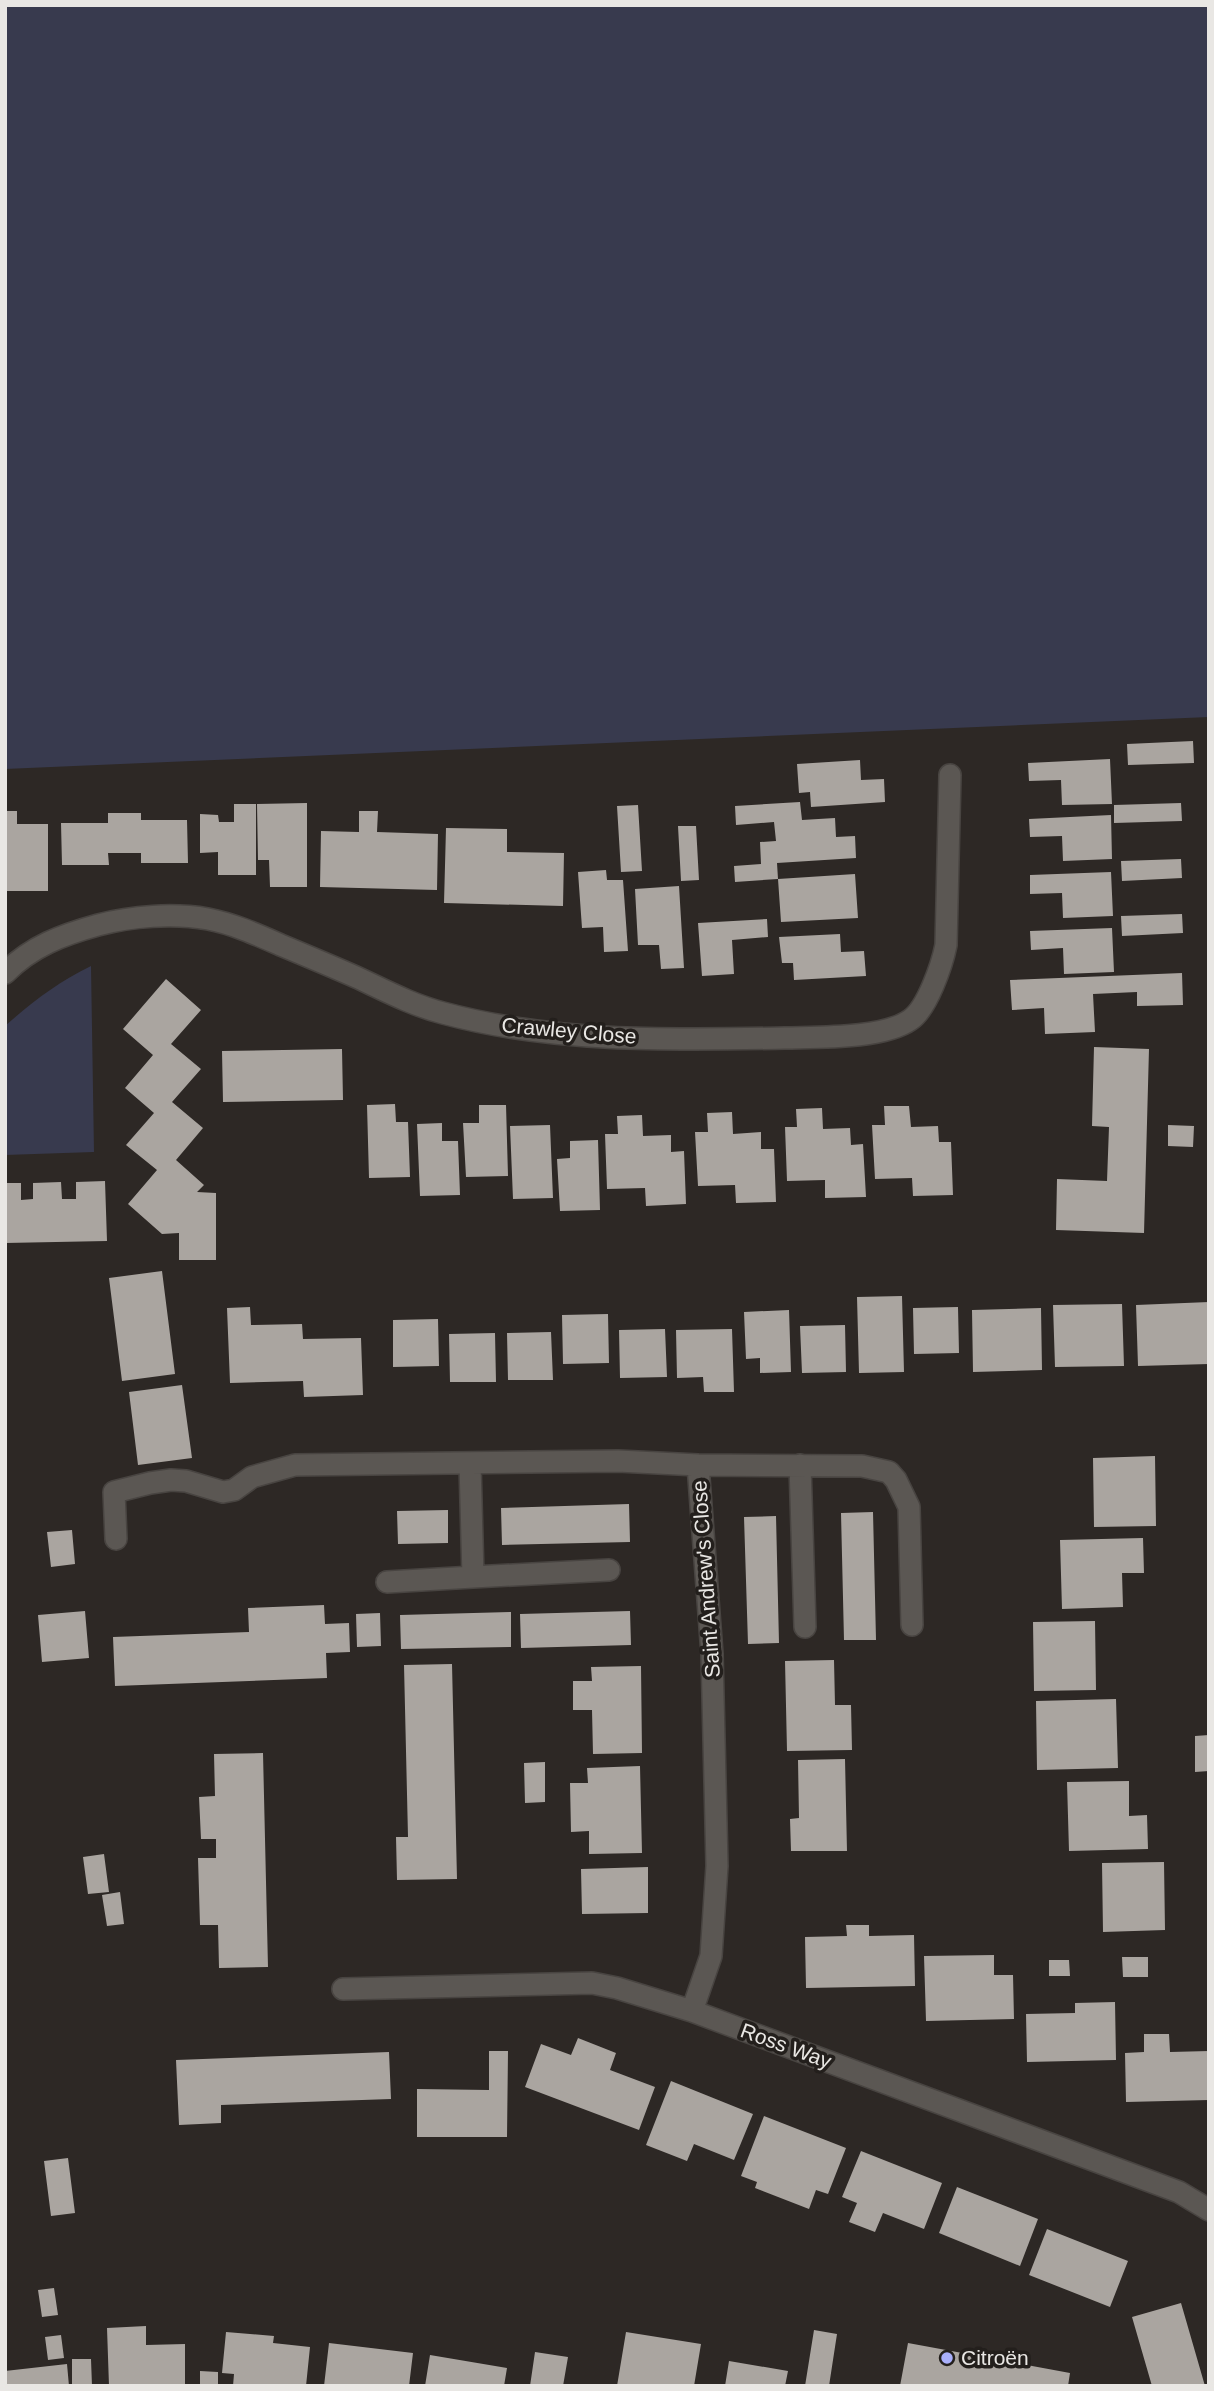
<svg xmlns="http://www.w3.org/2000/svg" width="1214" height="2391" font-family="Arial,sans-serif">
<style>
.green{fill:#383a4e}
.building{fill:#aaa5a0}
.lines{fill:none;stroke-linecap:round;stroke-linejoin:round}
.minor-casing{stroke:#484441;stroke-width:24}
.minor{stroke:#5b5753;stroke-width:21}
.poi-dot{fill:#aab0fb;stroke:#231f1c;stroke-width:2.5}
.labels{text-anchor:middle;stroke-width:7;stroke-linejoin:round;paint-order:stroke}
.street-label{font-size:21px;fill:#e9e7e4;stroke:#231f1c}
.poi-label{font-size:21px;fill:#e9e7e4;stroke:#231f1c;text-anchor:start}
</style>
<rect width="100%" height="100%" fill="#2d2825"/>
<path class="green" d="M5 5H1207L1209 77V717L5 769Z
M91 966 94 1152 5 1155V1026C32 1002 58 982 91 966Z"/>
<path class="building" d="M1193 741 1194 763 1128 765 1127 744Z
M1110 759 1112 804 1062 805 1061 780 1029 781 1028 763Z
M860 760 861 780 884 779 885 802 811 807 810 792 799 793 797 764Z
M800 802 802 820 835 818 836 837 855 836 856 858 777 863 778 879 735 882 734 866 761 864 760 842 776 841 774 822 736 825 735 806Z
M307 803V887H270L269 860H258L257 804Z
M1181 803 1182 821 1114 823V805Z
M234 804H256V875H218V852L200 853V814L218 815 219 822H234Z
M638 805 642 871 621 872 617 806Z
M5 811H17V824H48V891H5Z
M359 811H378L377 832 438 834 437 890 320 887 321 831 359 832Z
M108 813H141V820H187L188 863H141V853H108L109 865H62L61 823H108Z
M1111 815 1112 859 1063 861 1062 836 1030 837 1029 819Z
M678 826H696L699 880 681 881Z
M446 828 507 829V852L564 853 563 906 444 903Z
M1181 859 1182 878 1122 881 1121 861Z
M606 870 607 880H623L628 951 604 952 603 927 582 928 578 872Z
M1111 872 1113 916 1063 918 1062 893 1030 894V875Z
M855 874 858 918 781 922 778 879Z
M679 886 684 968 661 969 659 945H638L635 889Z
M1182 914 1183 933 1122 936 1121 916Z
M767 919 768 937 732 940 734 974 702 976 698 923Z
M1112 928 1114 972 1064 974 1063 948 1031 950 1030 931Z
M840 934 841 952 864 951 866 976 794 980 793 963H782L779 937Z
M1182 973 1183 1005 1137 1006V992L1093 994 1095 1032 1045 1034 1044 1008 1012 1010 1010 980Z
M166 979 201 1010 171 1044 201 1069 172 1102 203 1128 176 1160 204 1185 197 1192 216 1193V1260H179V1233L162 1234 128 1204 157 1170 126 1145 154 1113 125 1088 153 1055 123 1029Z
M1094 1047 1149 1049 1144 1233 1056 1230 1057 1179 1107 1181 1109 1127 1092 1126Z
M342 1049 343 1100 223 1102 222 1051Z
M395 1104 396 1122H408L410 1177 369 1178 367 1105Z
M479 1105H506L508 1176 466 1177 463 1123H479Z
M884 1106H909L911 1127 938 1126 939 1142H951L953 1195 913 1196 912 1178 875 1179 872 1125H885Z
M822 1108 823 1129 850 1128 851 1145 863 1144 866 1197 825 1198V1180L787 1181 785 1127H797L796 1109Z
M732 1112 733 1134 761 1132V1149H774L776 1202 736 1203 735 1185 698 1186 695 1132H708L707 1113Z
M642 1115 643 1136 671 1135V1152L684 1151 686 1204 646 1206 645 1188 607 1189 605 1134H618L617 1116Z
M442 1123V1141H458L460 1195 420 1196 417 1124Z
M550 1125 553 1198 513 1199 510 1126Z
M1168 1125 1194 1126 1193 1147 1168 1146Z
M598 1140 600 1210 560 1211 557 1159 570 1158V1141Z
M105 1181 107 1241 5 1243V1183H21V1200L33 1199V1183L61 1182 62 1199H76V1182Z
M162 1271 175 1374 122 1381 109 1278Z
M902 1296 904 1372 859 1373 857 1297Z
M1209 1302V1364L1138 1366 1136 1305Z
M1122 1304 1124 1366 1055 1367 1053 1305Z
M250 1307 251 1325 302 1324 303 1339 361 1338 363 1395 304 1397 303 1381 230 1383 227 1308Z
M958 1307 959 1353 914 1354 913 1308Z
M1041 1308 1042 1370 973 1372 972 1310Z
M789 1310 791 1372 760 1373V1358L746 1359 744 1312Z
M608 1314 609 1363 563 1364 562 1315Z
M438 1319 439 1366 393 1367V1320Z
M845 1325 846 1372 802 1373 800 1326Z
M665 1329 667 1377 620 1378 619 1330Z
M732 1329 734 1392H704L703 1377 677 1378 676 1330Z
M551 1332 553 1380H508L507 1333Z
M495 1333 496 1382H450L449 1334Z
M182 1385 192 1458 138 1465 129 1392Z
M1155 1456 1156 1526 1094 1527 1093 1458Z
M629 1504 630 1542 502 1545 501 1508Z
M448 1510V1543L398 1544 397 1511Z
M873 1512 876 1640H844L841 1513Z
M776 1516 779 1643 748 1644 744 1517Z
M72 1530 75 1564 51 1567 47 1532Z
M1143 1538 1144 1573H1122L1123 1607 1062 1609 1060 1540Z
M324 1605 325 1624 349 1623 350 1652 326 1653 327 1678 115 1686 113 1637 249 1632 248 1608Z
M85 1611 89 1658 42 1662 38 1615Z
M630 1611 631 1645 521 1648 520 1614Z
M511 1612V1647L401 1649 400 1615Z
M380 1613 381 1646 357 1647 356 1614Z
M1095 1621 1096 1690 1034 1691 1033 1622Z
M834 1660 835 1705H851L852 1750 787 1751 785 1661Z
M452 1664 457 1879 397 1880 396 1837H408L404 1665Z
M641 1666 642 1753 593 1754 592 1710H573V1681H592L591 1667Z
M1116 1699 1118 1768 1037 1770 1036 1701Z
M1209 1735V1771L1195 1772V1736Z
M263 1753 268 1967 219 1968 218 1925H200L198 1858H216V1839H201L199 1797 215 1796 214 1754Z
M845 1759 847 1851H791L790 1819 799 1818 798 1760Z
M545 1762V1802L525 1803 524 1763Z
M640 1766 642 1853 589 1854V1831L571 1832 570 1783H588L587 1768Z
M1129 1781V1816L1147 1815 1148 1849 1069 1851 1067 1782Z
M104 1854 109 1892 88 1894 83 1857Z
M1164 1862 1165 1930 1103 1932 1102 1863Z
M648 1867V1913L582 1914 581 1869Z
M120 1892 124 1924 107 1926 102 1895Z
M846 1925H869V1936L914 1935 915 1986 806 1988 805 1937 847 1936Z
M994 1955V1975H1013L1014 2019 926 2021 924 1956Z
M1122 1957H1148V1977H1123Z
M1049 1960H1069L1070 1976H1049Z
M1115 2002 1116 2060 1027 2062 1026 2014 1075 2013V2003Z
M1144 2034H1169L1170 2052 1209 2051V2100L1126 2102 1125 2053 1144 2052Z
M578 2038 616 2053 610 2070 655 2087 639 2130 525 2087 541 2044 571 2055Z
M489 2051H508L507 2137H417V2089L489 2090Z
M389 2052 391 2099 221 2105V2123L179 2125 176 2060Z
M671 2081 753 2114 734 2160 694 2144 687 2161 646 2145Z
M764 2116 846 2148 828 2194 816 2190 809 2209 755 2188 757 2182 741 2176Z
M861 2151 942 2183 924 2229 883 2213 875 2232 849 2222 857 2203 842 2197Z
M68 2158 75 2213 51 2216 44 2161Z
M957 2187 1038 2219 1020 2266 939 2233Z
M1047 2229 1128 2261 1110 2307 1029 2275Z
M54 2288 58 2315 42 2317 38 2290Z
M1181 2303 1205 2386H1152L1132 2317Z
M146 2326V2345L185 2344V2386H109L107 2328Z
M814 2330 837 2334 829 2386H805Z
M226 2332 274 2336 273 2343 310 2347 306 2386H233L234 2374 222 2373Z
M626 2332 701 2344 694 2386H617Z
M61 2335 64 2358 48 2360 45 2337Z
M329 2343 413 2353 409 2386H324Z
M908 2343 1070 2373 1068 2386H900Z
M535 2352 568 2357 563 2386H530Z
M430 2355 507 2368 504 2386H425Z
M72 2359H91L92 2386H72Z
M729 2361 788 2371 785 2386H725Z
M67 2364 69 2386H5V2371Z
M200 2371 218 2372V2386H200Z"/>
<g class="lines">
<g class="minor-casing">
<path id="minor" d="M5 973C32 946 62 935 98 925 132 916 173 913 208 919 234 924 258 935 283 946 307 956 331 966 356 977 384 990 412 1005 443 1013 554 1043 672 1040 785 1038 817 1037 883 1039 910 1020 927 1009 942 965 946 945L950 775
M470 1464 473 1577 609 1570
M698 1465 862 1466 889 1472 896 1480 909 1507 912 1625
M800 1465 805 1627
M116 1539 114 1492 150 1483 171 1480 186 1481 223 1492 234 1490 252 1477 295 1465 618 1461 698 1465 712 1654 717 1866 711 1956 692 2011
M387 1582 473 1577
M343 1989 592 1983 617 1988 692 2011 1179 2192 1209 2210"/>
</g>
<use href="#minor" class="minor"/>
</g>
<circle class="poi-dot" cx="947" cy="2358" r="7"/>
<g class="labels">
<g class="street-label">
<text transform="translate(569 1031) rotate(5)" y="7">Crawley Close</text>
<text transform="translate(706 1579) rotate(-94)" y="7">Saint Andrew's Close</text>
<text transform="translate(786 2046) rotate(20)" y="7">Ross Way</text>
</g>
<g class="poi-label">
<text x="961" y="2365">Citroën</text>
</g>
</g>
<rect width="1214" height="2391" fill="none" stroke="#e9e7e4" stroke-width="14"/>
</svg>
